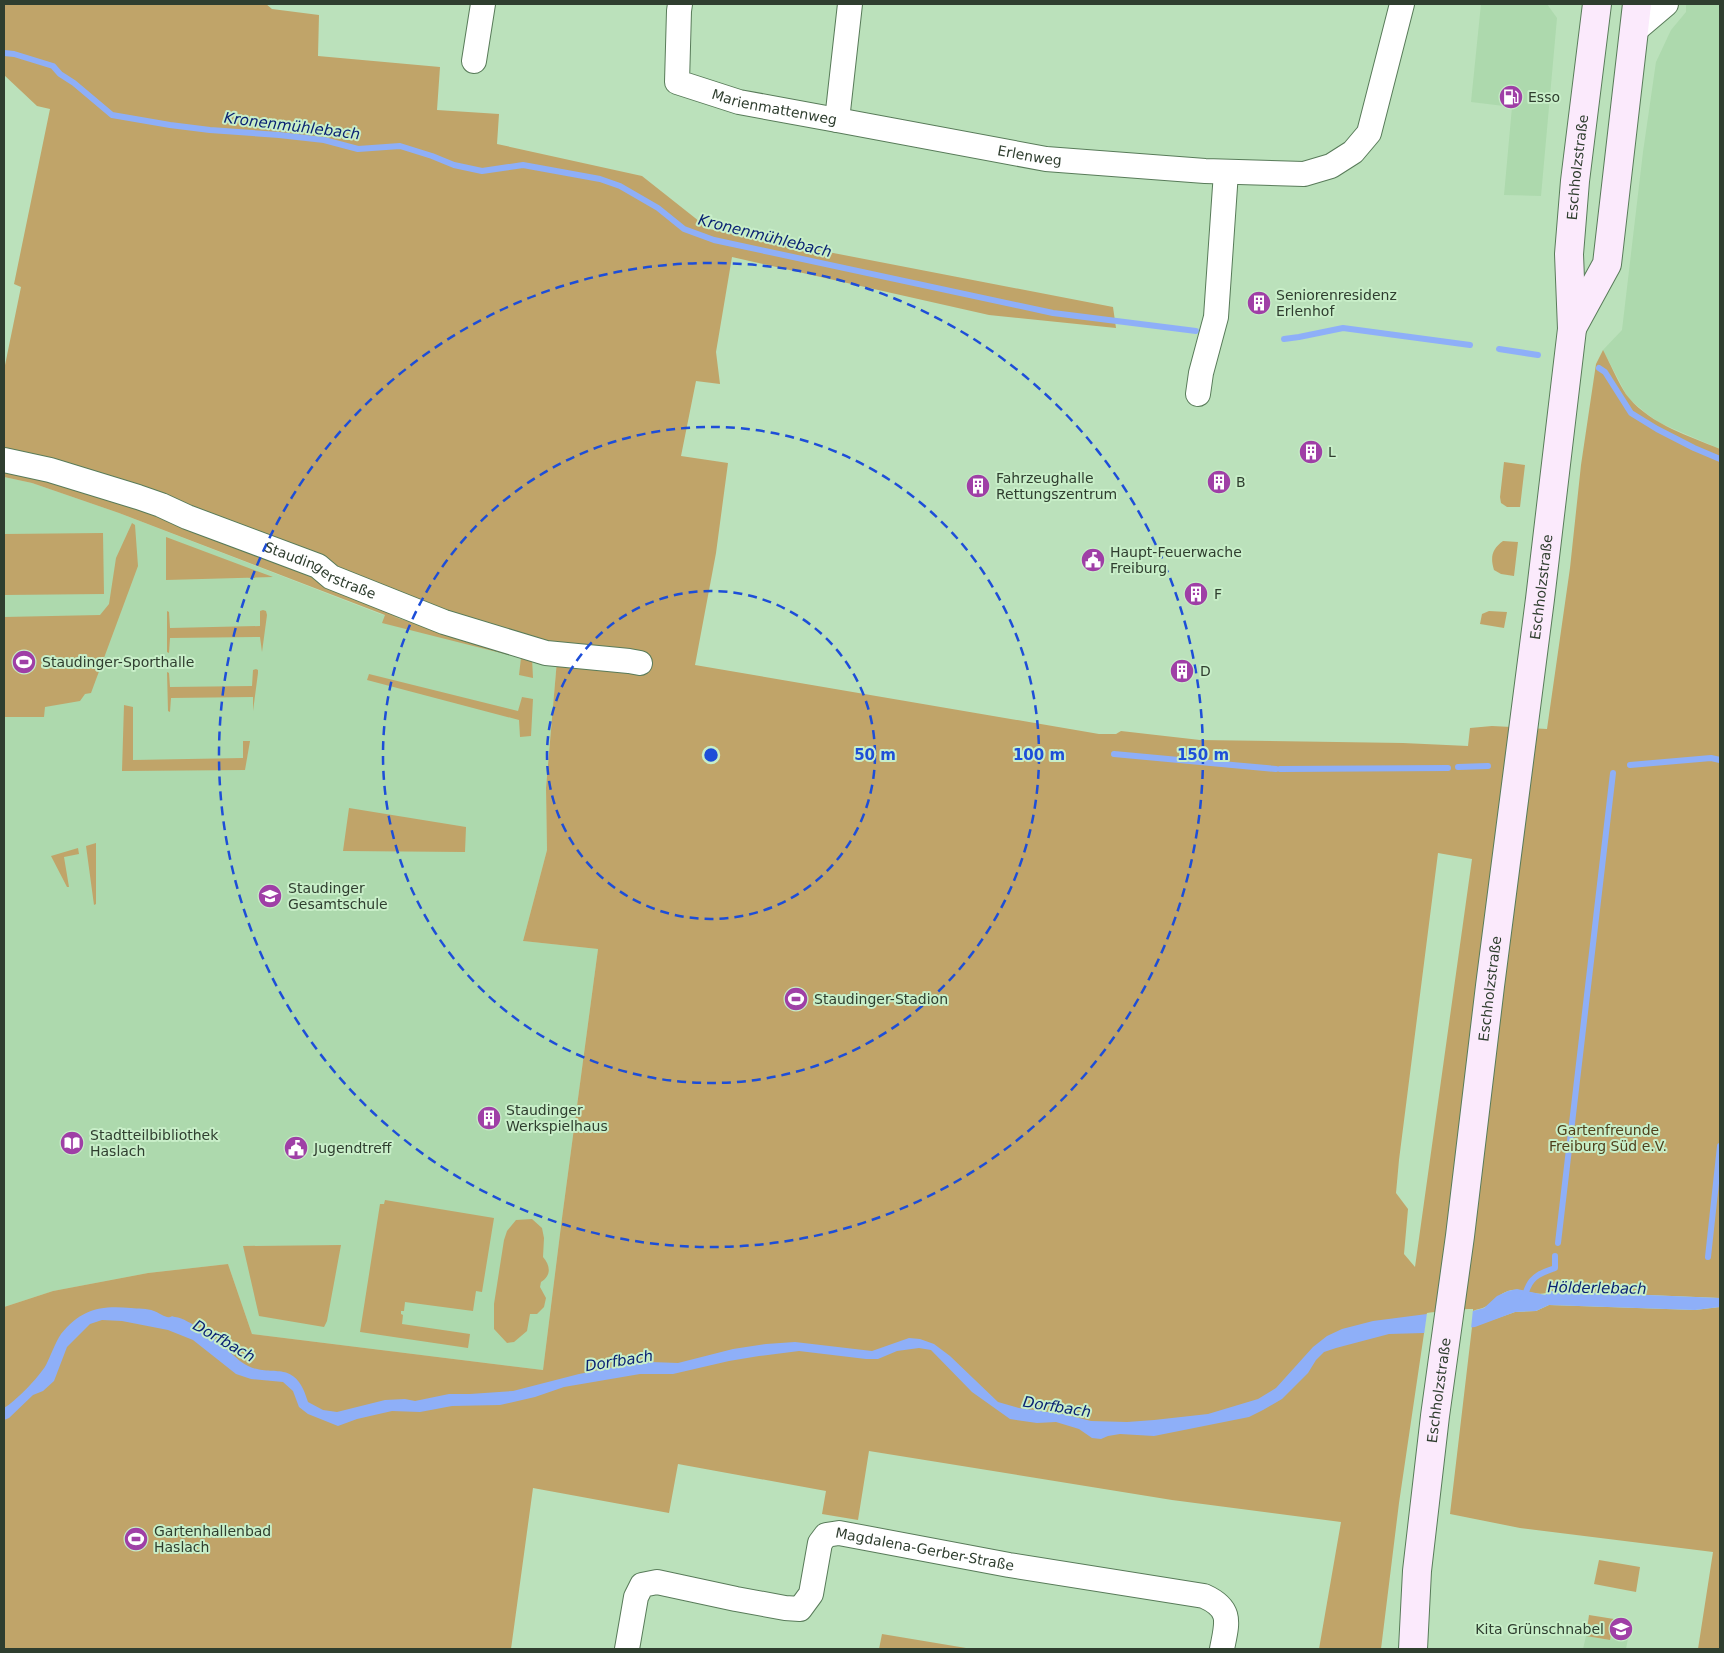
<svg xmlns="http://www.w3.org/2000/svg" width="1724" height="1653" font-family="'DejaVu Sans',sans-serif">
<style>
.built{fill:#add9ad}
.green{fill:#c0a469;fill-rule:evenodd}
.water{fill:#8eaff8}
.pier{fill:#bbe1bb}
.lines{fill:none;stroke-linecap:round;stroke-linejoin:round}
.stream{stroke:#8eaff8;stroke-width:6}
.street-casing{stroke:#587b59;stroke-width:26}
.secondary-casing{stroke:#587b59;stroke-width:30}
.street{stroke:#fff;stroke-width:24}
.secondary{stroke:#fbeafc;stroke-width:28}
.ring{fill:none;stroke:#1d4ed8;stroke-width:2.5;stroke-dasharray:9 6}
.labels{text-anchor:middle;stroke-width:4;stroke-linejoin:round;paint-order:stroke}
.poi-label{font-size:14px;fill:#2f3e2f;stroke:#c8eec8;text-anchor:start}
.street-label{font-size:14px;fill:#2f3e2f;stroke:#c8eec8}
.park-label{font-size:14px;fill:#4f3f1b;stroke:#c8eec8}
.water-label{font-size:15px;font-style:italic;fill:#0a2273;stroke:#c8eec8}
.centre{fill:#1d4ed8;stroke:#c8eec8;stroke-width:2.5}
.ring-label{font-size:15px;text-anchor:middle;font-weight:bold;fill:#1d4ed8;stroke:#c8eec8;stroke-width:4;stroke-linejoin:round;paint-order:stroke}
</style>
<rect width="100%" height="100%" fill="#bbe1bb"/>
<path class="built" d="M1481 4H1547L1557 18 1541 196 1504 195 1512 107 1471 102Z
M1686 4H1720V449L1660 423 1647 414 1628 398 1603 350 1622 330 1643 152 1656 62 1671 30 1686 12Z
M4 477 32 483 119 513 380 614 434 627 557 660 546 788 547 850 523 941 598 949 562 1218 543 1370 252 1334 228 1264 148 1273 53 1291 4 1307Z
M1614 1619 1631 1622 1626 1649H1583L1586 1636 1610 1640Z"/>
<path class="green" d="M4 4H266L272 9 319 15 318 56 440 67 437 110 499 114 497 144 642 176 709 229 1113 307 1116 328 989 315 732 257 716 352 720 384 696 381 681 456 728 463 716 553 695 665 1099 734H1116L1121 731 1200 740 1403 743 1468 746 1470 728 1492 726 1547 729 1570 568 1581 465 1596 364 1603 350C1610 363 1621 389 1629 398 1652 425 1689 436 1720 449V1298L1551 1291C1537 1299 1522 1286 1508 1291 1498 1294 1493 1303 1485 1307 1481 1309 1477 1309 1473 1311V1309H1468L1427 1313 1399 1503 1381 1649H1319L1341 1522 1172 1500 869 1451 858 1520 822 1514 826 1491 678 1464 669 1513 533 1488 511 1649H4V1307L53 1291 148 1273 228 1264 252 1334 543 1370 562 1218 598 949 523 941 547 850 546 788 557 660 434 627 391 616 532 658 533 678 519 675 521 658 382 623 385 615 119 513 32 483 4 477V370L21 287 14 284 50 109 37 106 4 75ZM1438 853 1472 859 1415 1267 1404 1254 1408 1209 1396 1193 1399 1160Z
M1504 462 1525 465 1520 507H1507L1501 503 1500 497Z
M132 523 135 525 138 566 91 693 85 694 80 701 45 707 44 717H4V617L100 615 109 604 116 558Z
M103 533 104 594 4 595V534Z
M166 537 273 577 166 580Z
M1503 541 1518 542 1514 576 1501 574 1494 570C1490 557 1492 549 1503 541Z
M263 610 266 611 267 615 262 652 260 637 170 638 169 653 167 652V611L169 612 170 628 260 626V611Z
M1489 611 1507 612 1504 628 1480 624 1482 614Z
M256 669 258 670V673L253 711V697L171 698 170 712 168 711 167 672 169 673 170 687 252 686 253 670Z
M369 674 518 711 522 697 533 699 531 736 520 737 519 720 367 680Z
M124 705 133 707V760L243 758V741H250L245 770 122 771Z
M349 808 466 827 465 852 343 851Z
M96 843V904L94 905 86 846Z
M78 848 79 854 64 857 69 887H67L51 856Z
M385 1200 494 1218 482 1292 476 1291 473 1311 405 1302 404 1311H401V1314L403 1315 402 1324 470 1334 468 1348 360 1332 380 1204H384Z
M532 1219 542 1228 544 1238 543 1257C551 1266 551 1276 541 1282L540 1287 546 1298 544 1307 537 1314H530L527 1331 514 1342 507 1343 494 1329V1304L504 1240 507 1231 516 1220Z
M341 1245 327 1321 324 1327 259 1316 243 1246Z
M1549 1305 1695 1310 1720 1307V1649H1698L1713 1552 1520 1528 1450 1514 1472 1327 1515 1312 1536 1311Z
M1599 1560 1640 1567 1636 1592 1594 1584Z
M1589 1615 1614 1619 1610 1640 1586 1636Z
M882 1634 972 1649H879Z"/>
<path class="water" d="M1517 1289 1545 1295 1551 1291 1720 1298V1307L1695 1310 1549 1305 1536 1311 1515 1312 1475 1327 1424 1333 1389 1334 1336 1348 1324 1352 1316 1360 1308 1373 1282 1399 1263 1410 1249 1417 1154 1436 1120 1434 1108 1436 1101 1439 1092 1438 1079 1429 1056 1422 1037 1423 1010 1419 972 1392 931 1350 919 1348 897 1351 878 1359H866L799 1351 759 1356 729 1361 673 1374H640L564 1387 535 1397 500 1405 452 1406 420 1412 392 1411 357 1419 338 1426 308 1414 299 1407 293 1391 283 1382 251 1379 236 1374 193 1340 168 1330 122 1321 102 1320 90 1324 67 1347 54 1381 43 1391 33 1395 9 1418 4 1420V1408C16 1401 39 1377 46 1365 51 1355 55 1343 61 1334 81 1309 101 1305 131 1308 138 1309 147 1308 154 1311 158 1312 162 1316 167 1317 173 1318 169 1315 175 1317 183 1318 192 1324 199 1328 214 1337 227 1350 240 1361 268 1383 294 1353 308 1402L323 1410 337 1412 385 1400 405 1399 415 1401 449 1394H470L513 1391 579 1374 614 1367 651 1362 678 1363 733 1349 766 1344 795 1342 872 1351 909 1338 920 1339 934 1344 950 1356 998 1402 1019 1408 1063 1414 1091 1421 1127 1422 1154 1420 1208 1414 1258 1399 1276 1388 1313 1347 1327 1336 1342 1329 1373 1321 1427 1314 1473 1311 1484 1308 1497 1296 1508 1291Z"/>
<path class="pier" d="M1473 1309 1471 1329 1424 1335 1427 1313Z"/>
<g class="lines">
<path class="stream" d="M4 53 14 54 53 66 60 74 74 83 112 115 170 125 210 130 279 135 324 140 358 149 400 146 432 156 454 165 482 171 523 165 600 179 620 186 658 208 684 229 714 240 1053 313 1196 331
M1284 339 1299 337 1343 328 1470 345
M1499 349 1538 355
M1599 368 1605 372 1631 413 1657 429 1694 448 1720 459
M1114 754 1276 769
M1630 765 1711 758 1720 760
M1458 767 1488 766
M1280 769 1448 768
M1558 1243 1613 773
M1708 1257 1720 1146
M1523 1298C1526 1294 1526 1291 1528 1287 1533 1275 1544 1272 1555 1268V1256"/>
<g class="street-casing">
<g id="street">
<path id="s1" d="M680 4 679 11 677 82 739 102 837 120 850 4"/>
<path d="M1633 32 1666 4"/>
<path d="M474 61 483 4"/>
<path id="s2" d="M837 120 1046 159 1205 171 1304 174 1331 166 1353 152 1369 133 1402 4"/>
<path d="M1198 394 1201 373 1216 317 1226 172"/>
<path id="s3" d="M4 460 50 470 138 497 161 505 187 517 318 566 331 577 444 622 546 653 629 661 640 663"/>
<path id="s4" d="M627 1649 636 1597 642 1585 657 1582 736 1599 785 1608 800 1609 811 1594 820 1543 826 1535 839 1533 1009 1565 1204 1596C1233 1609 1227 1623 1222 1649"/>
</g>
</g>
<g class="secondary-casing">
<g id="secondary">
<path d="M1572 328 1607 264 1637 4"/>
<path id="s5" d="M1413 1649 1417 1571 1435 1416 1460 1236 1490 986 1540 599 1572 329 1569 254 1575 181 1597 4"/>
</g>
</g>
<use href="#street" class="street"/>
<use href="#secondary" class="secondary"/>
</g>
<g class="ring">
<circle cx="711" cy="755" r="164"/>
<circle cx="711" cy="755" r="328"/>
<circle cx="711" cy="755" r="492"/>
</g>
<defs>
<g id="fuel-disc" transform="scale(1.25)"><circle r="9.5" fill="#9f3fa6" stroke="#c8eec8"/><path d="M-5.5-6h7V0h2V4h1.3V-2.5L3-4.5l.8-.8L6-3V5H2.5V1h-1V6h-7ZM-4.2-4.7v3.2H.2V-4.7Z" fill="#fff"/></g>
<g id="building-disc" transform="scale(1.25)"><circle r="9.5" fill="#9f3fa6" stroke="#c8eec8"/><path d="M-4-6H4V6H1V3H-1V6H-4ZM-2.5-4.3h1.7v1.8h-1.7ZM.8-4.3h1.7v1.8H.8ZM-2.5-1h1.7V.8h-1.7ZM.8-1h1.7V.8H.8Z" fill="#fff"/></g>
<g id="civic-disc" transform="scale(1.25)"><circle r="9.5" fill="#9f3fa6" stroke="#c8eec8"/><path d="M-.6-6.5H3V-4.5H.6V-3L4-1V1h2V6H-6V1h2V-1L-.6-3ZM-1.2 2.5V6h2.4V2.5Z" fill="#fff"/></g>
<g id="stadium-disc" transform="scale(1.25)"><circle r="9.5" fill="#9f3fa6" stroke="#c8eec8"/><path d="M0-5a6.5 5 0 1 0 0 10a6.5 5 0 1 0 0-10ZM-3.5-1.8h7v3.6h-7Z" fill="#fff"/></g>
<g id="school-disc" transform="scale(1.25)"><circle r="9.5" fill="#9f3fa6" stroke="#c8eec8"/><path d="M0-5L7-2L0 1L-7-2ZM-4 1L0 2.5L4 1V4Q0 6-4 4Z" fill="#fff"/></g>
<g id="library-disc" transform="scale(1.25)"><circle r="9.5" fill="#9f3fa6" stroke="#c8eec8"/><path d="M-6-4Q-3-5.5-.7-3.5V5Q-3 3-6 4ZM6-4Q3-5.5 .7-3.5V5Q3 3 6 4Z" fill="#fff"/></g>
</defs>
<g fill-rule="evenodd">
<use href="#fuel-disc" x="1511" y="97"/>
<use href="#building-disc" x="1259" y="303"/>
<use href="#building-disc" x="1311" y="452"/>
<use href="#building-disc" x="1219" y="482"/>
<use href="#building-disc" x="978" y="486"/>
<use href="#civic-disc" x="1093" y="560"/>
<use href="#building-disc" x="1196" y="594"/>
<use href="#stadium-disc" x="24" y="662"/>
<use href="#building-disc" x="1182" y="671"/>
<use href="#school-disc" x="270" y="896"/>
<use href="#stadium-disc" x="796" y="999"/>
<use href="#building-disc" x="489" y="1118"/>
<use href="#library-disc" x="72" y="1143"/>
<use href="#civic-disc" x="296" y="1148"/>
<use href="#stadium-disc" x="136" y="1539"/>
<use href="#school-disc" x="1621" y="1629"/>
</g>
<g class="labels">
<g class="poi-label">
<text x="1528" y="102">Esso</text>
<text x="1276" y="300">Seniorenresidenz<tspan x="1276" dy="16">Erlenhof</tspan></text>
<text x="1328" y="457">L</text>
<text x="996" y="483">Fahrzeughalle<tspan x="996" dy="16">Rettungszentrum</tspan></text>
<text x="1236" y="487">B</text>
<text x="1110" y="557">Haupt-Feuerwache<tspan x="1110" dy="16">Freiburg</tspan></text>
<text x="1214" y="599">F</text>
<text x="42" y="667">Staudinger-Sporthalle</text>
<text x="1200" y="676">D</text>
<text x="288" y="893">Staudinger<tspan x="288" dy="16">Gesamtschule</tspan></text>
<text x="814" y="1004">Staudinger-Stadion</text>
<text x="506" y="1115">Staudinger<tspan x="506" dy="16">Werkspielhaus</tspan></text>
<text x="90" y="1140">Stadtteilbibliothek<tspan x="90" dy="16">Haslach</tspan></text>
<text x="314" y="1153">Jugendtreff</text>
<text x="154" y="1536">Gartenhallenbad<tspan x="154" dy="16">Haslach</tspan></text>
<text x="1604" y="1634" text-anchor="end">Kita Grünschnabel</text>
</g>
<g class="street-label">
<text dy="5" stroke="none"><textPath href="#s1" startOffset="179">Marienmattenweg</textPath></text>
<text dy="5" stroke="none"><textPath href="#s2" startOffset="196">Erlenweg</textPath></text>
<text dy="5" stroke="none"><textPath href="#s5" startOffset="1492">Eschholzstraße</textPath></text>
<text dy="5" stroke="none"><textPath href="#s3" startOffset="336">Staudingerstraße</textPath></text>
<text dy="5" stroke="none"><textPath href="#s5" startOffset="1070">Eschholzstraße</textPath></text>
<text dy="5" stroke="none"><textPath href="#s5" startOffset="665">Eschholzstraße</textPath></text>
<text dy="5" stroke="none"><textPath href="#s5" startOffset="260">Eschholzstraße</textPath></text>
<text dy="5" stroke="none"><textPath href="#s4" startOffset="408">Magdalena-Gerber-Straße</textPath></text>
</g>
<g class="park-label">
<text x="1608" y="1135">Gartenfreunde<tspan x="1608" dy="16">Freiburg Süd e.V.</tspan></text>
</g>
<g class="water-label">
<text transform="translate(292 126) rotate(7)" y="5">Kronenmühlebach</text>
<text transform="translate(765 236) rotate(14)" y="5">Kronenmühlebach</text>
<text transform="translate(1597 1288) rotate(1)" y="5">Hölderlebach</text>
<text transform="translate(224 1341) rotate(30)" y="5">Dorfbach</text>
<text transform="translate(619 1361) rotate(-9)" y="5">Dorfbach</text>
<text transform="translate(1057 1407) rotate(9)" y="5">Dorfbach</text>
</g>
</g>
<circle cx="711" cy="755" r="8" class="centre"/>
<g class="ring-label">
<text x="875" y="760">50 m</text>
<text x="1039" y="760">100 m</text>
<text x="1203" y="760">150 m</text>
</g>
<rect width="1724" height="1653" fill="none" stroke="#2f3e2f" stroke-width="10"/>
</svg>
